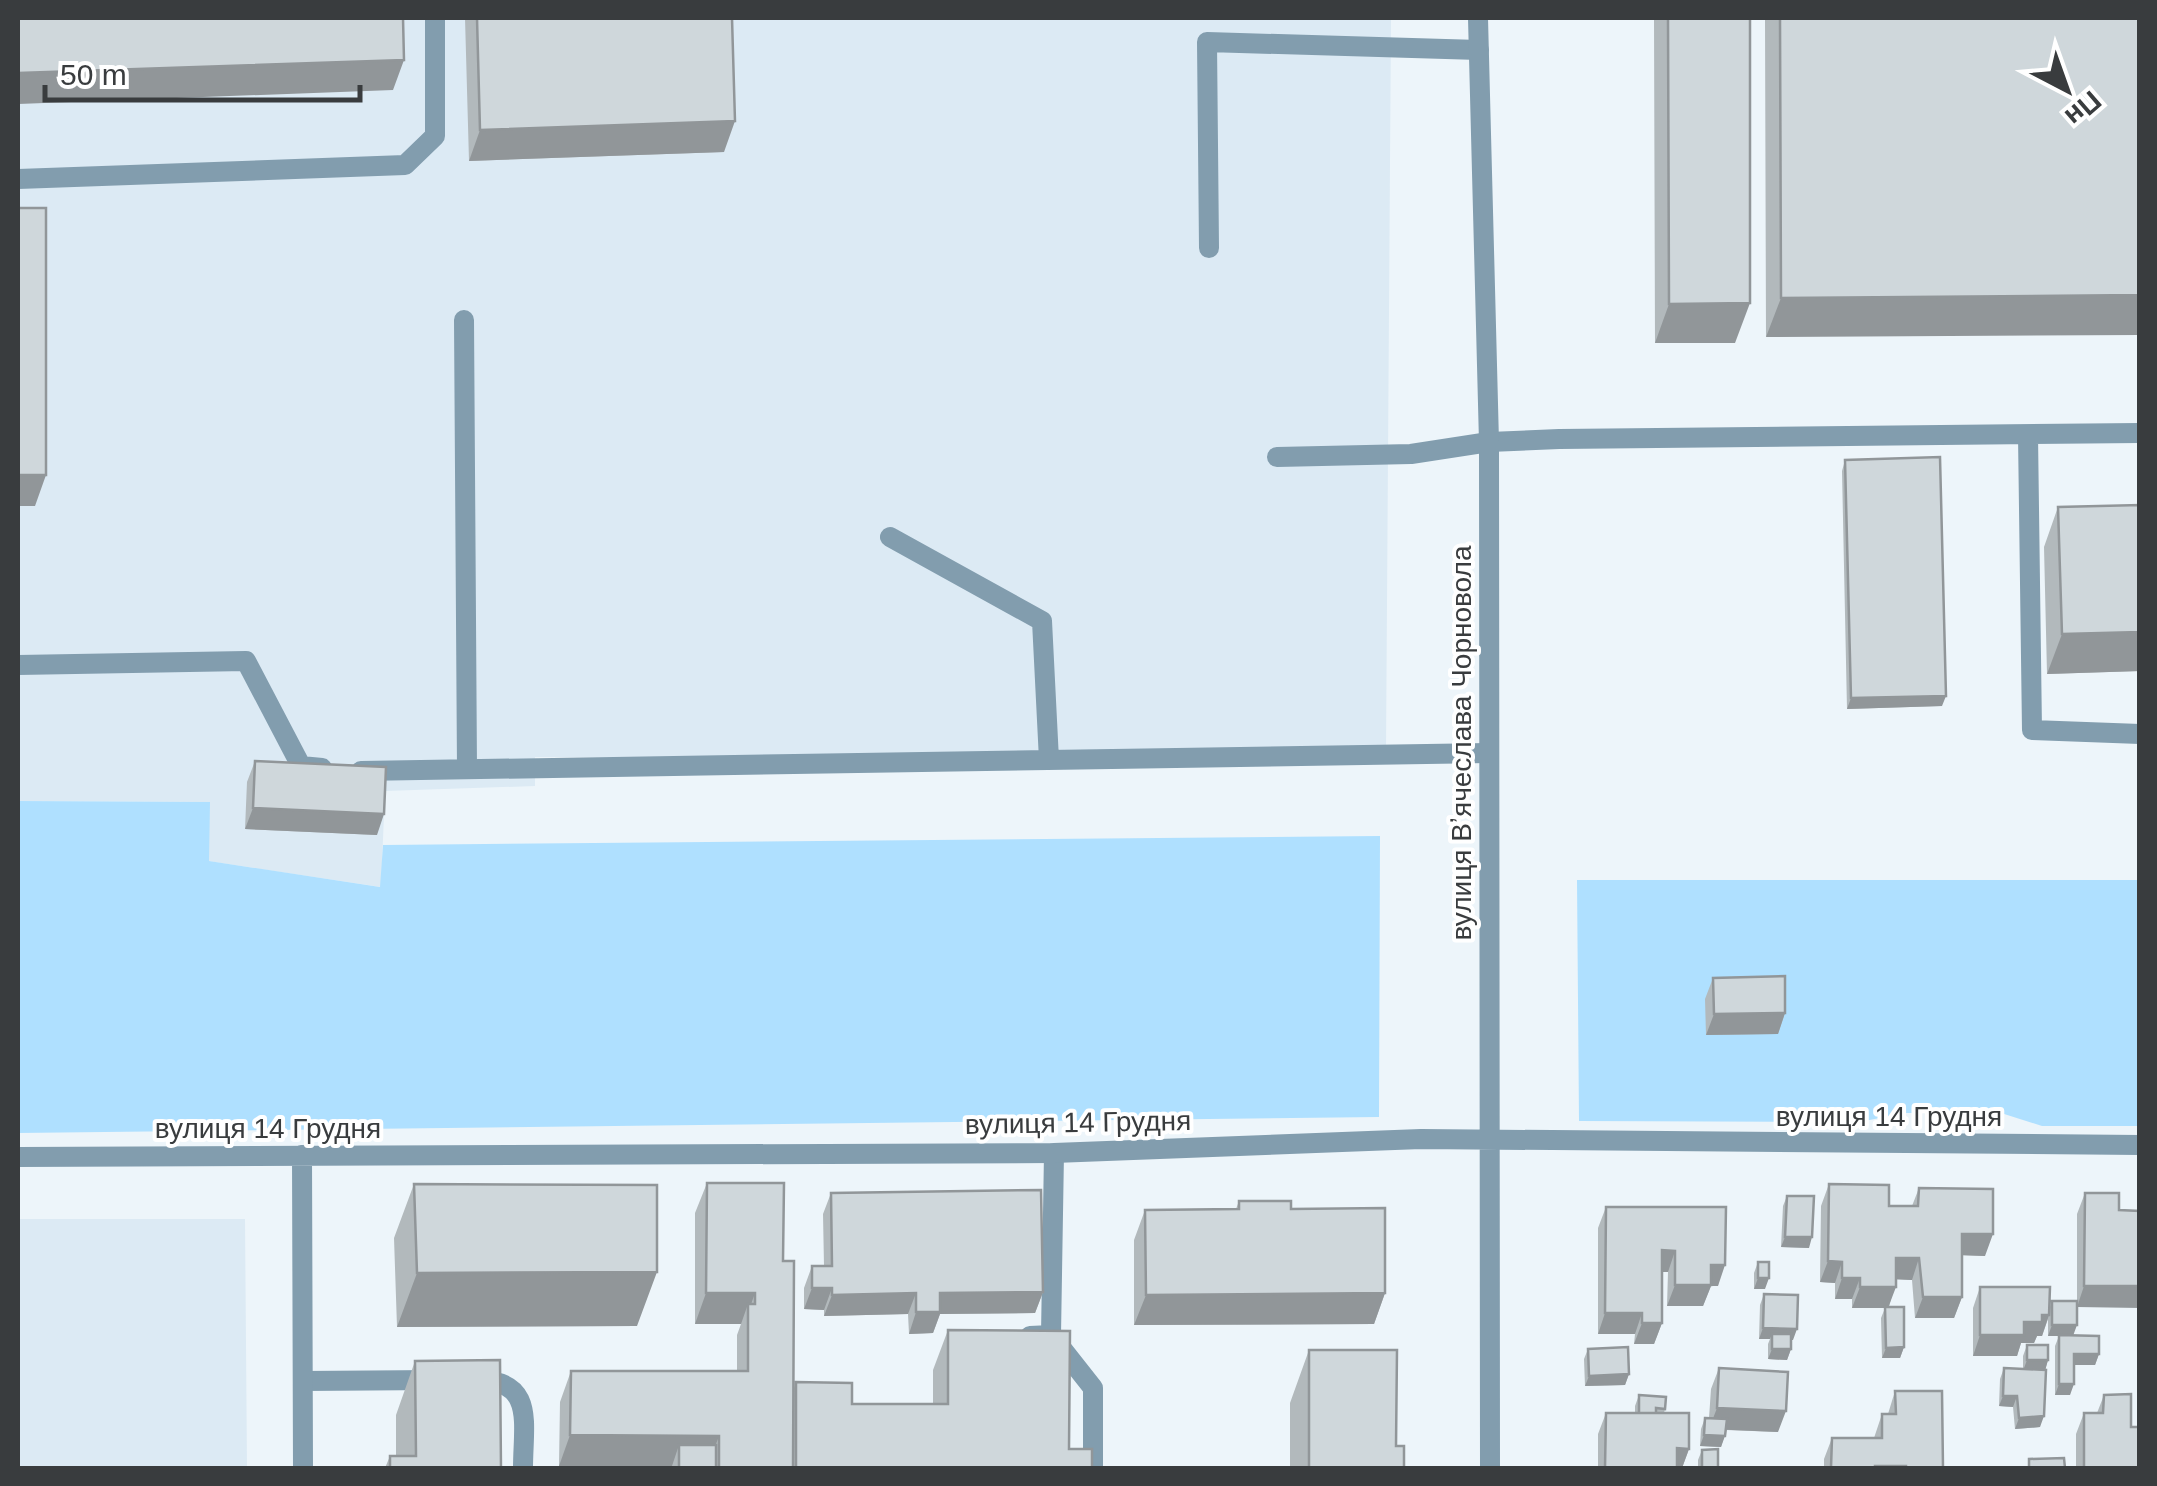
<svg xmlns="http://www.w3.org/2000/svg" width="2157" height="1486" font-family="Arial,sans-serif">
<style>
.built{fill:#dceaf4}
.green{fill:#afe0ff}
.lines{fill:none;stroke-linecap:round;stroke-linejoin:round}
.lane{stroke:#829dae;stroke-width:20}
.street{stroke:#829dae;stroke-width:20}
.wall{fill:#b2b9bc}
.shaded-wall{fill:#919699}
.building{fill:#cfd7db;stroke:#919699;stroke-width:2.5}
.labels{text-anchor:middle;stroke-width:8;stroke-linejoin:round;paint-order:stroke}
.street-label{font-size:28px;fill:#393c3e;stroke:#fff}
</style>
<rect width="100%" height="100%" fill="#edf5fa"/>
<path class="built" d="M18 18H1391L1386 750 1049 760 535 757V786L385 791 381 887 208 861 209 802 18 801Z
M18 1219H245L247 1468H18Z"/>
<path class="green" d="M18 801 210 802 209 861 380 887 383 845 1380 836 1379 1117 18 1133Z
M1577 880H2139V1126H2042L2001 1113H1906L1859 1122 1579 1121Z"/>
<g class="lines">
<path class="lane" d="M18 179 405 165 435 136V18
M1209 248 1207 42 1479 50
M464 320 467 769
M2028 435 2032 730 2140 734
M1277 457 1411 454 1489 442 1559 439 2140 433
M890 537 1042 621 1049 760
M18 665 246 661 301 766 322 768
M361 771 1489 753
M1030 1336 1051 1335 1054 1153
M1052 1336 1093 1388V1468
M475 1380C536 1379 523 1423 523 1468
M303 1381 436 1380"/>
<path class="street" d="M1478 18 1489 442 1490 1468
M302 1155 303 1468
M18 1157 1054 1153 1421 1139 2140 1145"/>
</g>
<path class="wall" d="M465 18H732L724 152 469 161Z
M1654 18H1750L1735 343H1655Z
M1765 18H2140L1766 337Z
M1845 460 1942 706 1847 709 1842 471Z
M2140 505V671L2047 674 2044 547 2058 507Z
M255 761 377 835 245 829 247 782Z
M1713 978 1785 1013 1778 1034 1706 1035 1705 999Z
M707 1183 783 1261 793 1391 796 1382 852 1404H933V1370L948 1330 1069 1449 1092 1468H672V1466H559L560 1402 571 1371H737V1335L741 1324H695V1213Z
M414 1184 637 1326 397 1327 394 1238Z
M1829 1184 1889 1206H1912L1919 1188 1985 1256 1962 1255V1297L1954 1318H1915L1912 1280 1896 1279 1889 1307 1904 1347 1900 1358H1882L1881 1318 1885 1308H1852V1299H1835V1283L1820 1282 1821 1206Z
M831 1193 1043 1292 1035 1313 940 1314 933 1333 909 1334 908 1314 824 1316V1310L804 1309V1288L812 1266H824L823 1214Z
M2085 1193 2119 1210 2077 1307V1214Z
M1787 1196 1809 1248 1781 1247 1783 1206Z
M1239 1201 1291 1209 1385 1293 1374 1324 1134 1325V1240L1145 1210 1236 1209Z
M1606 1207H1726L1718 1286H1711L1703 1306H1667L1668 1272H1662V1323L1654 1344H1634L1635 1334H1598V1228Z
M1758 1262 1765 1289H1754V1273Z
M1980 1287 2050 1307 2052 1301 2073 1336 2099 1354 2095 1365H2074L2070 1395H2055V1346L2059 1336H2048V1319L2042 1336H2037L2034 1343H2021L2017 1356H1973V1308Z
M1764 1294 1793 1340H1791V1349L1787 1360 1768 1359V1344L1770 1339H1759L1760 1305Z
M2027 1345 2048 1360 2045 1370 2040 1427 2015 1429 2013 1407 1999 1406 2000 1379 2004 1368 2023 1369V1356Z
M1588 1349 1629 1374 1625 1385 1585 1386 1584 1359Z
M1309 1350 1396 1446 1404 1468H1290V1403Z
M415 1361 501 1468H385L390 1456H396V1415Z
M1719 1368 1778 1432 1726 1430 1721 1447 1700 1446 1701 1429 1705 1418H1709L1711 1389Z
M1895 1391 1943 1468H1824V1459L1832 1438H1874L1882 1414H1888Z
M1639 1395 1665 1409 1664 1413 1689 1449 1682 1468H1598V1434L1606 1413H1635V1406Z
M2104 1395 2131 1427 2140 1468H2076V1434L2084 1413H2097Z
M1702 1450 1718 1468H1698V1460Z"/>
<path class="shaded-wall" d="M404 60 393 90 18 104V73Z
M735 121 724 152 469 161 480 130Z
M2140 295V335L1766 337 1781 298Z
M1750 303 1735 343H1655L1669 304Z
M18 475H46L35 506H18Z
M2140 632V671L2047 674 2062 634Z
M1946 696 1942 706 1847 709 1851 698Z
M253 808 384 814 377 835 245 829Z
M1785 1013 1778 1034 1706 1035 1714 1014Z
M1962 1234H1993L1985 1256 1955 1255Z
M1785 1237H1812L1809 1248 1781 1247Z
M1662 1250 1675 1251 1668 1272H1654Z
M1896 1258H1919L1912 1280 1888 1279Z
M1828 1261 1842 1262 1835 1283 1820 1282Z
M1711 1265H1725L1718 1286H1711L1703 1306H1667L1675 1285Z
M657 1272 637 1326 397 1327 417 1273Z
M1758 1278H1769L1765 1289H1754Z
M1842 1278H1860L1852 1299H1835Z
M2084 1286H2140V1308L2077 1307Z
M1860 1287H1896L1888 1308H1852Z
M812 1288H832L824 1310 804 1309Z
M1043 1292 1035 1313 940 1314 933 1333 909 1334 916 1312 940 1293Z
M706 1293H755L748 1313V1304L741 1324H695Z
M916 1293 908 1314 824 1316 832 1295Z
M1385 1293 1374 1324 1134 1325 1146 1295Z
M1923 1297H1962L1954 1318H1915Z
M1605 1313H1642L1635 1334H1598Z
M2042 1315H2049L2042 1336H2037L2034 1343H2021L2017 1356H1973L1980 1335Z
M1642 1323H1662L1654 1344H1634Z
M2052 1325H2077L2073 1336H2048Z
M1763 1328 1797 1329 1793 1340 1772 1339V1334L1770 1339H1759Z
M1904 1347 1900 1358H1882L1886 1348Z
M1772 1349H1791L1787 1360 1768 1359Z
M2074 1354H2099L2095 1365H2070Z
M2027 1360H2048L2045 1371H2023Z
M1629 1374 1625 1385 1585 1386 1589 1376Z
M2059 1384H2074L2070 1395H2055Z
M2003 1396H2017L2013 1407 1999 1406Z
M1717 1408 1786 1411 1778 1432 1709 1429Z
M2044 1416 2040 1427 2015 1429 2019 1418Z
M570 1435 719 1436 708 1466 679 1445 672 1466H559Z
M1704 1435 1725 1436 1721 1447 1700 1446Z
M1677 1448 1689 1449 1682 1468H1670Z
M1875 1466H1906L1905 1468H1874Z"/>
<path class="building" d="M18 18H403L404 60 18 73Z
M477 18H732L735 121 480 130Z
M1668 18H1750V303L1669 304Z
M1780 18H2140V295L1781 298Z
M18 208H46V475H18Z
M1940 457 1946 696 1851 698 1845 460Z
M2140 505V632L2062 634 2058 507Z
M255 761 386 767 384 814 253 808Z
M1785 976V1013L1714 1014 1713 978Z
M707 1183H784L783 1261H794L793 1468H719V1436L570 1435 571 1371H748V1304H755V1293H706Z
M414 1184 657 1185V1272L417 1273Z
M1829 1184 1889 1185V1206H1918L1919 1188 1993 1189V1234H1962V1297H1923L1919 1258H1896V1287H1860V1278H1842V1262L1828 1261Z
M1041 1190 1043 1292 940 1293V1312H916V1293L832 1295V1288H812V1266H832L831 1193Z
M2085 1193H2119V1210L2140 1211V1286H2084Z
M1787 1196H1814L1812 1237H1785Z
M1239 1201H1291V1209L1385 1208V1293L1146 1295 1145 1210 1239 1209Z
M1606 1207H1726L1725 1265H1711V1285H1675V1251L1662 1250V1323H1642V1313H1605Z
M1758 1262H1769V1278H1758Z
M1980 1287H2050L2049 1315H2042V1322H2024V1335H1980Z
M1764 1294 1798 1295 1797 1329 1763 1328Z
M2052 1301H2077V1325H2052Z
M1885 1307H1904V1347L1886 1348Z
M948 1330 1070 1331 1069 1449H1092V1468H796V1382L852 1383V1404H948Z
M1772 1334H1791V1349H1772Z
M2059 1335 2099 1336V1354H2074V1384H2059Z
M2027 1345H2048V1360H2027Z
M1628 1347 1629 1374 1589 1376 1588 1349Z
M1309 1350H1397L1396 1446H1404V1468H1309Z
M500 1360 501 1468H390V1456H416L415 1361Z
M1719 1368 1788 1372 1786 1411 1717 1408Z
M2004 1368 2046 1370 2044 1416 2019 1418 2017 1396H2003Z
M1895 1391H1942L1943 1468H1906V1466H1875V1468H1831L1832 1438H1882V1414H1896Z
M2131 1394V1427H2140V1468H2084V1413H2103L2104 1395Z
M1639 1395 1666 1397 1665 1409 1656 1408V1413H1639Z
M1606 1413H1689V1449L1677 1448V1468H1605Z
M1705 1418 1727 1419 1725 1436 1704 1435Z
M679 1445H716V1468H679Z
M1718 1449V1468H1702V1450Z
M2064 1458 2065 1468H2029V1459Z"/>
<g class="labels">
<g class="street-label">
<text transform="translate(1461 743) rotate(-90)" y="10">вулиця Вʼячеслава Чорновола</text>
<text x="1889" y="1126">вулиця 14 Грудня</text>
<text transform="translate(1078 1122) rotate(-1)" y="10">вулиця 14 Грудня</text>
<text x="268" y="1138">вулиця 14 Грудня</text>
</g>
</g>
<rect width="2157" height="1486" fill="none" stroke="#393c3e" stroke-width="40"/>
<g transform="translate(2067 90) rotate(139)" stroke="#ffffff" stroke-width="8" paint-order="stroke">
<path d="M0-8L18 38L0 25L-18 38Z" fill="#393c3e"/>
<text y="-15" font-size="28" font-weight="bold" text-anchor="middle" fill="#393c3e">Пн</text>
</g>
<path d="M45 85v15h315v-15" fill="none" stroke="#393c3e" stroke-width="5"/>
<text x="60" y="85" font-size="30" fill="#393c3e" stroke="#ffffff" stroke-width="8" paint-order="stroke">50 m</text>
</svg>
